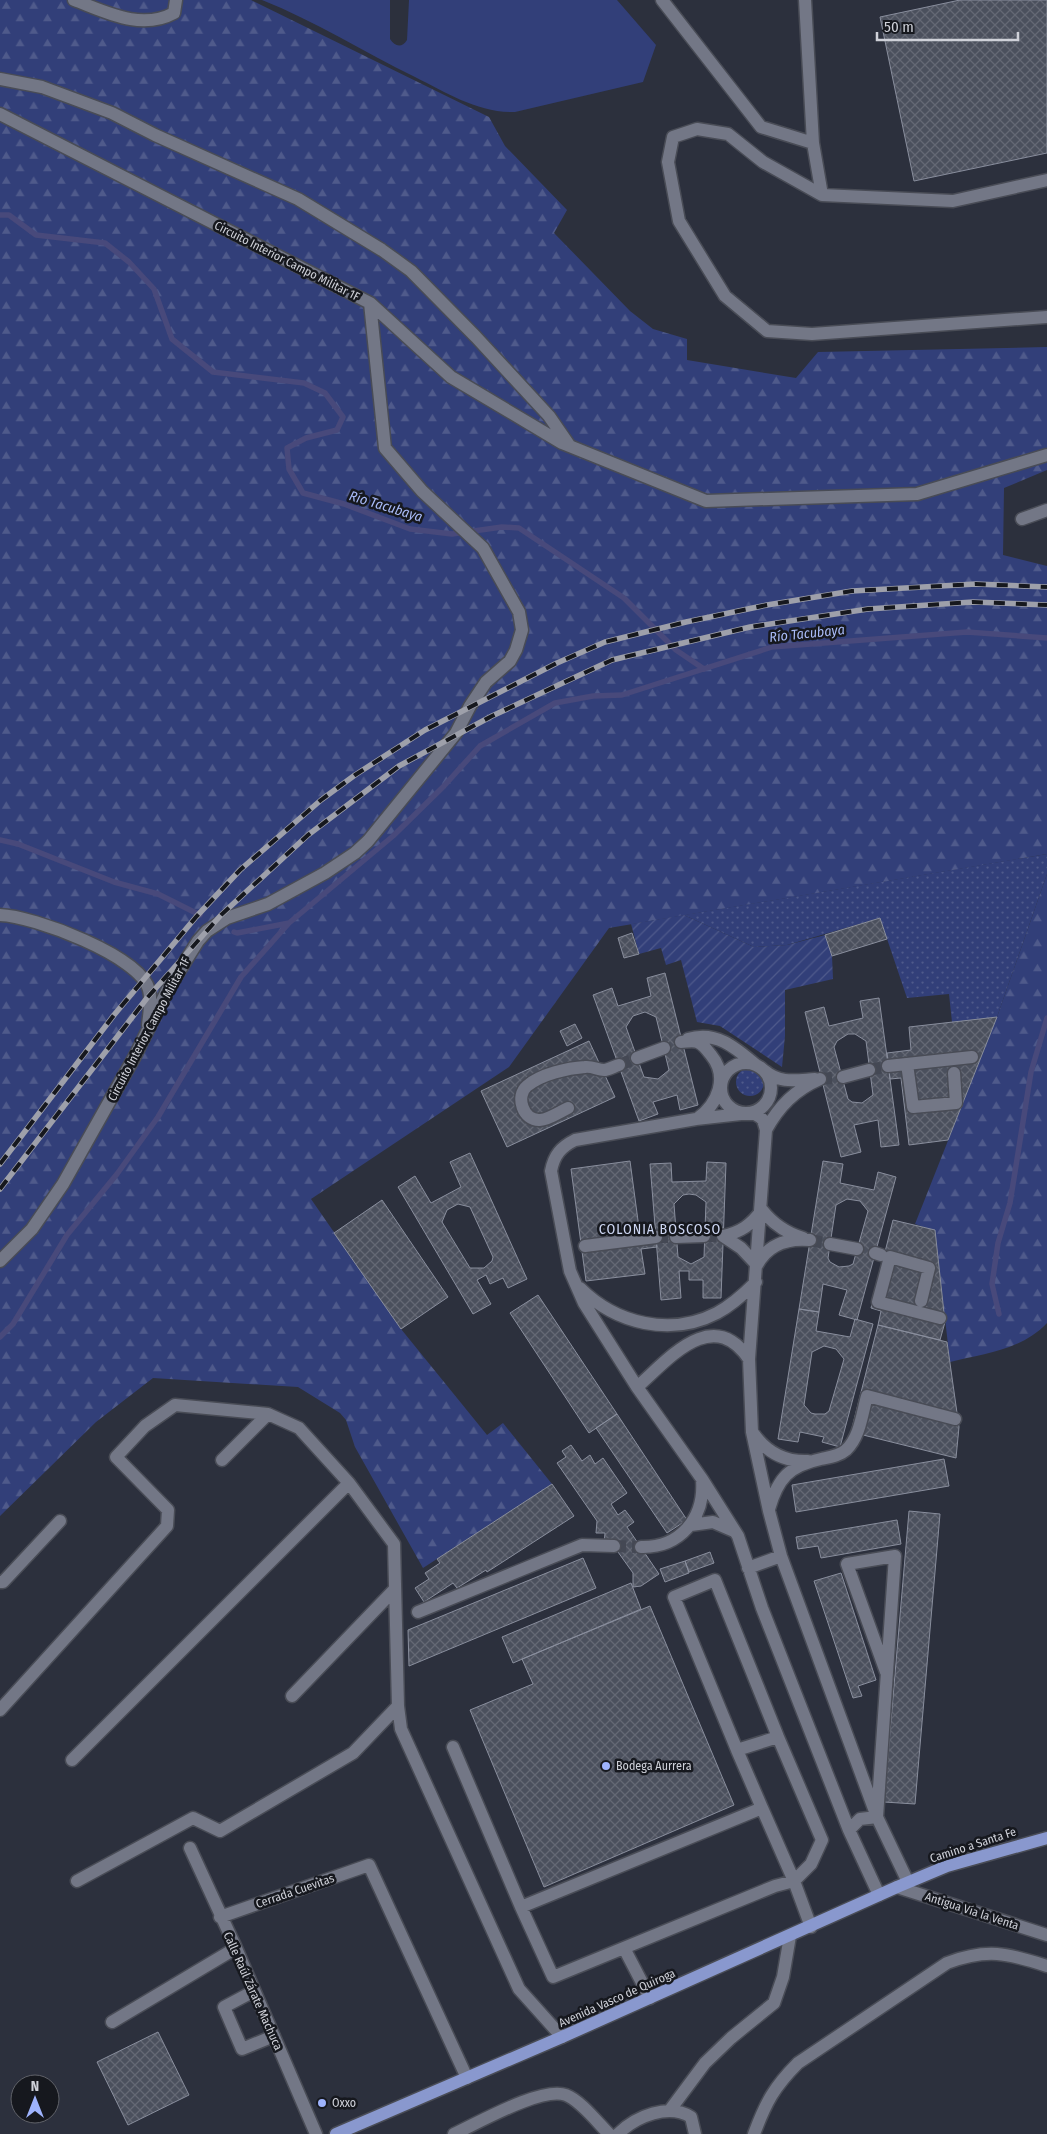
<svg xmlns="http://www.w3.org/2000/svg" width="1047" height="2134" font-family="'Fira Sans Condensed',sans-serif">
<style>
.grass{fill:url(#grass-dots)}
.forest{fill:url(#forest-firs)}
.garden{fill:url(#garden-furrows)}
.pitch{fill:#323f79}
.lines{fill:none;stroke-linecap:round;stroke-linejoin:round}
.stream{stroke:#48497b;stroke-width:5.5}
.building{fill:url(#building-cross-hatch);stroke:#898e9d;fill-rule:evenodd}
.minor-tunnel{stroke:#444854;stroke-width:12;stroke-dasharray:12 6;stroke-linecap:butt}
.minor-casing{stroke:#494c56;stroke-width:15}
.major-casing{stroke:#494c56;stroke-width:15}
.minor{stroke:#737786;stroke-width:12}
.major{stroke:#8998ce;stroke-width:12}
.rail-casing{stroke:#9ea0aa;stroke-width:5.5}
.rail{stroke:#16181e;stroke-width:4;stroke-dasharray:11;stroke-linecap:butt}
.poi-dot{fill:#9eb3fd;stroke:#16181e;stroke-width:2}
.labels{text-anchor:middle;stroke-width:5;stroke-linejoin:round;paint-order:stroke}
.street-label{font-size:12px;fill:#cfd1d9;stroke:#16181e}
.poi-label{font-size:12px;fill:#cfd1d9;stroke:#16181e;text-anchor:start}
.water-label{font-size:14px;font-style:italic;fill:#a9bbf8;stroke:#16181e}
.neighbourhood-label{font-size:14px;letter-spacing:1px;fill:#ced7f3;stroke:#16181e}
</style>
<defs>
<pattern id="grass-dots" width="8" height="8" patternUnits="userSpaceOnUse" patternTransform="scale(1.25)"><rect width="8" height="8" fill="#323f79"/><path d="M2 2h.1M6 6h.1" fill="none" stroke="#4f5a8b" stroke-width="1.8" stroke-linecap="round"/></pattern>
<pattern id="forest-firs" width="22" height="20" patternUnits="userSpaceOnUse" patternTransform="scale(1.25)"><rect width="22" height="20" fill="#323f79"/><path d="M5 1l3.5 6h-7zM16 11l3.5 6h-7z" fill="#4f5a8b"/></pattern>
<pattern id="garden-furrows" width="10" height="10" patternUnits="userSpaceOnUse" patternTransform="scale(1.25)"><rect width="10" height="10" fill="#323f79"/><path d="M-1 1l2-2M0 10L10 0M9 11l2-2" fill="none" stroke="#4f5a8b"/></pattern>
<pattern id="building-cross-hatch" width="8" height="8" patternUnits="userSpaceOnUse" patternTransform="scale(1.25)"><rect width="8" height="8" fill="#4b505d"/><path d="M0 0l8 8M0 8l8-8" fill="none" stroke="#646874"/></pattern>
</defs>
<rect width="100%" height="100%" fill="#2c303d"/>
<path class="grass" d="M1047 854V874L997 1017 952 1022 949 994 907 998 880 918 787 945 754 947 684 915Z
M736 1082a14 14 0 1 1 28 0a14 14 0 1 1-28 0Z"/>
<path class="forest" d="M0 0H251L489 117 505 146 567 210 554 233 630 311 653 329 687 339V360L796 378 818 352 1047 347V470L1004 488 1003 555 1047 566V854L609 928 509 1067 311 1199 401 1329 487 1435 503 1423 552 1484 423 1568 355 1447 346 1420 340 1413 298 1387 153 1378 96 1422 0 1516Z
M1047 874V1323C1022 1350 983 1354 950 1362L935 1231 915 1224 997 1017Z"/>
<path class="garden" d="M684 915 754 947 787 945 825 935 832 956 833 979 785 990V1036L782 1067 720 1026 697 1022 681 960 666 965 661 948 639 954 631 924Z"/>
<path class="pitch" d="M262 0H390V39C395 47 402 48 407 40L409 0H617L656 45 643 82 515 112C478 113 447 93 415 77 364 52 315 21 262 0Z"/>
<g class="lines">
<path class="stream" d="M0 215H9L36 235 105 243 129 262 154 289 172 339 213 372 304 383 325 393 343 417 337 430 306 438 287 448 289 469 303 493 344 504 410 529 452 534 502 527 519 528 624 598 676 650 704 669
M0 840 18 844 114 882 158 894 200 915
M234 932 237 933 289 923
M999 1314 992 1284 998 1243 1010 1203 1031 1072 1047 1018
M0 1337 13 1324 67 1235 117 1174 158 1117 241 977 289 923 393 836 444 786 480 746 555 703 593 696 622 695 772 647 967 632 1047 638"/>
</g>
<path class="building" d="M960 0H1047V153L914 181 880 17Z
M880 918 887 939 832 956 825 935Z
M632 933 639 954 624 958 618 938Z
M665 973 698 1105 680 1110 677 1095 653 1102 658 1114 639 1121 593 995 612 988 618 1006 651 996 647 978ZM645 1012 656 1017 669 1070 658 1079 644 1077 626 1027 633 1016Z
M879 998 899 1145 881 1147 878 1120 854 1125 861 1152 841 1157 805 1012 824 1007 829 1026 863 1018 860 1001ZM848 1034H855L866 1041 873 1095 862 1103 852 1102 848 1099 834 1047 837 1041Z
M997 1017 948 1140 909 1145 901 1078 890 1079 887 1053 911 1050 909 1027Z
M575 1024 582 1038 567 1046 560 1031Z
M589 1041 615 1097 507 1147 481 1091Z
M470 1153 527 1279 508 1288 503 1278 490 1284 486 1275 477 1280 491 1304 473 1314 398 1187 415 1176 431 1203 461 1187 450 1162ZM458 1204 470 1207 493 1257 492 1261 484 1268H470L442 1222 447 1210Z
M630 1161 639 1228 655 1227 657 1247 641 1249 645 1274 586 1281 571 1169Z
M823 1161 843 1164 840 1183 874 1190 878 1172 896 1177 857 1320 839 1315 847 1290 823 1284 819 1312 799 1309ZM847 1199 860 1201 868 1211 853 1264 849 1266 839 1267 830 1262 828 1258 836 1205Z
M707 1162 726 1163 721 1298H703V1280H689V1271H679L681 1298 661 1300 650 1164 671 1163 672 1182 706 1181ZM689 1194 696 1195 706 1202 704 1257 691 1264 678 1257 674 1204 683 1195Z
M382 1200 448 1297 401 1329 334 1233Z
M893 1220 935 1230 945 1322 940 1340 878 1325 881 1311 871 1308Z
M538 1295 617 1414 589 1433 510 1313Z
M799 1309 819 1312 816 1331 850 1337 855 1319 873 1324 840 1447 822 1442 824 1437 800 1432 798 1442 778 1439ZM824 1346 836 1349 844 1359 829 1411 825 1414H815L811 1413 804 1405 812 1352Z
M878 1325 947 1342 959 1427 956 1458 851 1432Z
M617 1414 687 1520 667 1533 596 1428Z
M571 1445 582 1461 590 1455 595 1464 603 1458 627 1493 611 1504 618 1515 625 1510 634 1522 627 1527 659 1574 641 1586 633 1587V1573L613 1545 604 1544 605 1533H596L597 1521 557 1463 566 1457 562 1451Z
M944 1459 949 1486 796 1512 792 1485Z
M552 1484 574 1516 487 1572 486 1570 457 1588 453 1583 424 1602 415 1588 429 1579 425 1573 440 1563 437 1559Z
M909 1511 940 1514 915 1804 884 1802Z
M897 1520 901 1544 821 1558 818 1546 798 1549 796 1537Z
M710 1552 714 1563 689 1572 685 1561Z
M583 1558 596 1588 409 1666 408 1630Z
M685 1561 689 1573 665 1582 660 1569Z
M841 1573 876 1680 858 1686 862 1696 853 1698 814 1581Z
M631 1583 641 1609 513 1663 502 1637Z
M650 1606 734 1805 544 1887 470 1710 533 1684 522 1659Z
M158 2032 189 2095 128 2125 97 2062Z"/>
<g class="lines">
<path class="minor-tunnel" d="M619 1065 637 1058
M869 1070 888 1066
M820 1079 843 1077
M704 1236H723
M656 1237H676
M810 1240 830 1244
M614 1546 641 1547"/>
<g class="minor-casing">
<path id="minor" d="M74 0C106 12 141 31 174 13L176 0
M662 0 761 127 813 143
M805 0 813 143 822 195 763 162 728 134 697 129 673 137 668 162 679 221 725 296 767 331 812 334 1047 317
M0 79 42 87 112 113 155 135 298 199 382 250 411 271 476 337 549 416 569 445
M0 114 370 303 385 448 422 491 483 548 519 612 522 630 516 650 510 661 486 682 470 706 456 733 368 841 355 853 325 873 268 904 227 918 207 931 198 941 168 989 135 1056 63 1184 32 1229 0 1261
M822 195 953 201 1047 180
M370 303 451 377 562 443 706 501 917 494 1047 455
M1022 519 1047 510
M0 915C33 916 141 956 149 990 152 1000 149 1015 148 1025
M688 1039C716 1030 736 1048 756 1065
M681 1042C686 1042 692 1040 697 1042 702 1043 708 1051 711 1055 729 1077 718 1104 697 1119
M637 1058 664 1048
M721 1088a25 25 0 1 1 50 0a25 25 0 1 1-50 0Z
M907 1064 913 1107 956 1103 954 1073
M888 1066 972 1057
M765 1071C780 1084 797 1080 815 1079
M843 1077 869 1070
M568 1108C560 1112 548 1120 540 1120 523 1121 515 1096 527 1086 541 1074 568 1068 585 1067 592 1066 598 1070 604 1070 608 1070 615 1066 619 1065
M766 1130C779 1106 795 1090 820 1079
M723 1236 741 1248 757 1265C768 1244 787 1238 810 1240
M723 1236C741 1232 751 1225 762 1210 773 1224 786 1233 803 1238
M676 1237 704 1236
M830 1244 857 1249
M585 1246 656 1237
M875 1253 881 1255
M580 1288C616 1324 671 1337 717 1313 732 1305 744 1294 756 1282
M921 1301 929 1268 890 1257 878 1302 940 1318
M637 1387C668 1360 712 1305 749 1359
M753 1433C767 1453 785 1462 808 1461
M222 1460 268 1414
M769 1509C778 1478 789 1466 821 1459 830 1457 839 1456 846 1450 860 1437 862 1414 867 1396L955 1419
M691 1525 713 1522 734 1531
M641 1547C680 1548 705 1518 702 1480
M748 1568 781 1556
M0 1582H3L60 1521
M418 1612 582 1545 614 1546
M292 1696 395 1589
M0 1710 167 1526 168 1510 116 1457 145 1426 175 1405 268 1414 299 1428 349 1483 394 1544 398 1706 401 1729 519 1989 562 2037
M453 1747 521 1907
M737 1750 674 1597 715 1580 778 1737 822 1840 811 1864 794 1881 775 1886 553 1977 521 1907 762 1808 794 1881 811 1927
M72 1760 349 1483
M762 1808 737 1750 778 1737
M849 1830 860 1819 877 1817 895 1556 847 1564 886 1672
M190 1848 236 1948 316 2134
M77 1881 193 1818 220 1831 353 1753 398 1706
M897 1887 1047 1935
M879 1895 849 1830 762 1608 738 1536 702 1479 637 1387 584 1303 570 1271 551 1171C554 1155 561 1147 575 1140L696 1119 741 1114H755L760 1117 763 1120 766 1130 749 1359 752 1432 769 1511 781 1556 877 1817 908 1882
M220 1917 369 1865 467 2078
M624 1948 650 1998
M254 1991 224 2007 242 2049 274 2036
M112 2022 236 1948
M670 2110 705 2063 731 2038 774 2003 783 1977 790 1936
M454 2134C478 2123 542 2086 566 2095 580 2100 598 2123 609 2134
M618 2134C636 2116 669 2103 691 2117L695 2134
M754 2134C766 2102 774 2087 798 2063L947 1963C987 1948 1007 1953 1047 1966"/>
</g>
<g class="major-casing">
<path id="major" d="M336 2134 562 2037 897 1887 947 1866 1047 1838"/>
</g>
<use href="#minor" class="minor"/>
<use href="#major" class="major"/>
<g class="rail-casing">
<path id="rail" d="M0 1164 114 1015 196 917 240 870 321 800 355 775 425 730 557 663 605 642 686 622 767 605 852 591 976 584 1047 587
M0 1189 147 998 221 915 308 835 399 766 492 716 612 660 750 627 868 609 973 602 1047 605"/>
</g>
<use href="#rail" class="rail"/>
</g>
<g class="poi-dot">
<circle cx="606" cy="1766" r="5"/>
<circle cx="322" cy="2103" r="5"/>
</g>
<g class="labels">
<g class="street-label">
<text transform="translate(287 261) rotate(27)" y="4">Circuito Interior Campo Militar 1F</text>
<text transform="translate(149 1029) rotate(-62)" y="4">Circuito Interior Campo Militar 1F</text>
<text transform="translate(973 1845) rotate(-18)" y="4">Camino a Santa Fe</text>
<text transform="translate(295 1891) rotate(-19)" y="4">Cerrada Cuevitas</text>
<text transform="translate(972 1911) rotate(18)" y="4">Antigua Vía la Venta</text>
<text transform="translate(253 1991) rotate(66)" y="4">Calle Raúl Zárate Machuca</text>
<text transform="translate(617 1998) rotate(-24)" y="4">Avenida Vasco de Quiroga</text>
</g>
<g class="poi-label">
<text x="616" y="1770">Bodega Aurrera</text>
<text x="332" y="2107">Oxxo</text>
</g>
<g class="water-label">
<text transform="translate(386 506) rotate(17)" y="5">Río Tacubaya</text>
<text transform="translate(807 633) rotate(-6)" y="5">Río Tacubaya</text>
</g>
<g class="neighbourhood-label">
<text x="660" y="1234">COLONIA BOSCOSO</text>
</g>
</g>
<g transform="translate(35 2099)"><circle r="24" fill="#16181e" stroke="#606269"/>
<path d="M0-4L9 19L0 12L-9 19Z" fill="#9eb3fd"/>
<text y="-8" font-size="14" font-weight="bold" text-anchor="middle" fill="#cfd1d9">N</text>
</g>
<path d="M877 32v8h141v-8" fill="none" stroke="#cfd1d9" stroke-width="2.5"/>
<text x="884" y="32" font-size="15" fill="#cfd1d9" stroke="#16181e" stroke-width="4" paint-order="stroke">50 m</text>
</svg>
